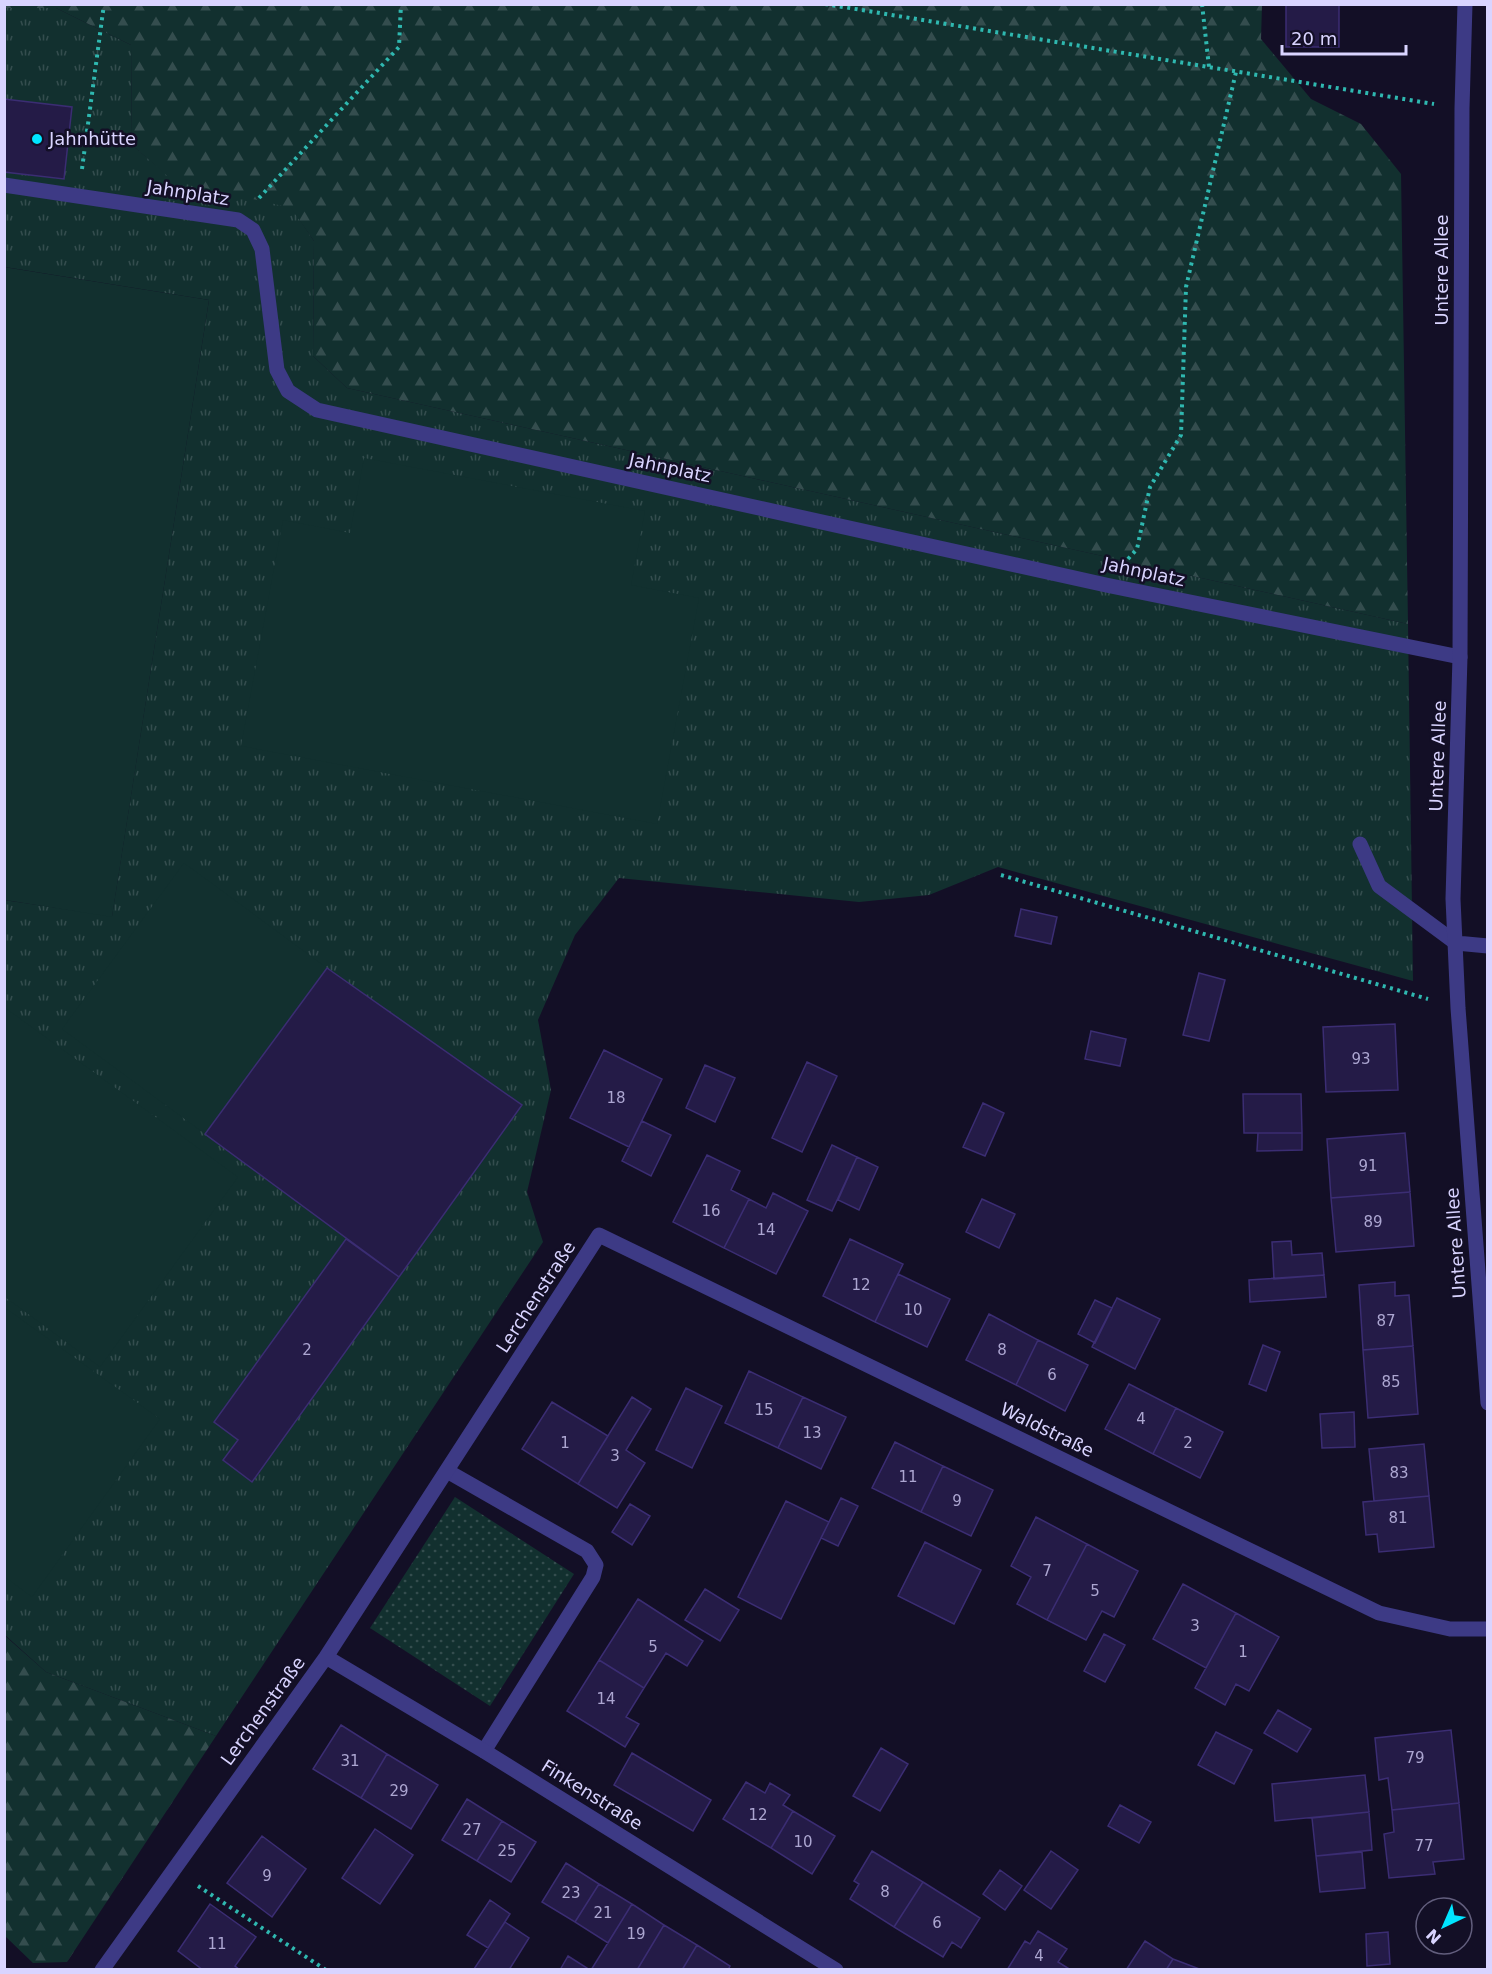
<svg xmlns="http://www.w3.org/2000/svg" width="1492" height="1974" font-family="'DejaVu Sans',sans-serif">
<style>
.grass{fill:url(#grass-tufts)}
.forest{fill:url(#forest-firs)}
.park{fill:url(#park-dots)}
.garden{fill:#12302f}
.building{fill:#241b47;stroke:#3b2d73;stroke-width:1.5}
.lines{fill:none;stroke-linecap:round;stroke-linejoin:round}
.path{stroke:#2fb8b0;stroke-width:4;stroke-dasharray:3 4.5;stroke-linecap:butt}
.service{stroke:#3d3a85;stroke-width:15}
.minor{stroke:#3d3a85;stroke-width:15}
.poi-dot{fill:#00e5ff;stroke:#130f26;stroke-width:2}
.labels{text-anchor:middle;stroke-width:5;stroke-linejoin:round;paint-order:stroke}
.number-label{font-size:15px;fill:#aca6d1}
.poi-label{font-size:18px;fill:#d9d4ff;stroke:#130f26;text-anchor:start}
.street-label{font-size:18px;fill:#d9d4ff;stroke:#130f26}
</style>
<defs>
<pattern id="grass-tufts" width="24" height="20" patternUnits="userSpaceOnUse" patternTransform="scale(1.5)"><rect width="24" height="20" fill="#12302f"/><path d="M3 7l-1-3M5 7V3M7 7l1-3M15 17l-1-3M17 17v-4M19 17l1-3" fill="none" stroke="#344d4e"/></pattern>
<pattern id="forest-firs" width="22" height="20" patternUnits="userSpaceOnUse" patternTransform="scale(1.5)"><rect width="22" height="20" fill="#12302f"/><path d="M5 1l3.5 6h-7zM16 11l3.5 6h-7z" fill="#344d4e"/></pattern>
<pattern id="park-dots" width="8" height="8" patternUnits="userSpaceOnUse" patternTransform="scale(1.5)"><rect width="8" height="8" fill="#12302f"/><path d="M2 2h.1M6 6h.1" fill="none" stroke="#344d4e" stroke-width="1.8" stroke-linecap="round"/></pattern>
</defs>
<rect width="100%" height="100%" fill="#130f26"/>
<path class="grass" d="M5 8H56L131 45 132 145 172 179 291 207 314 241 313 356 347 388 1408 624 1413 981 998 867 929 895 859 902 619 878 575 935 538 1020 551 1090 527 1192 543 1242 216 1736 46 1672 5 1635 4 900 112 916 209 300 5 267Z"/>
<path class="forest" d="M5 4 1262 5 1261 39 1311 99 1361 124 1401 174 1408 624 347 388 313 356 314 241 291 208 172 180 132 145 131 45 56 8H5Z
M4 1635 46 1672 216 1736 67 1962 33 1963 5 1936Z"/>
<path class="park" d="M455 1497 574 1574 490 1706 370 1628Z"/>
<path class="garden" d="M4 267 209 300 112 917 5 900Z
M364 458 645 511 631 585 699 598 657 824 241 746 283 520 350 533Z
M184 863 327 968 205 1134 62 1029Z
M4 1007 238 1177 100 1367 5 1297Z
M4 1307 160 1419 32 1597 5 1577Z"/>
<path class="building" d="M1286 5H1339V47H1286Z
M4 99 72 107 64 179 4 172Z
M1021 909 1057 917 1051 944 1015 936Z
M327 968 522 1105 399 1277 205 1134Z
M1199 973 1225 980 1209 1041 1183 1035Z
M1395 1024 1398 1090 1326 1092 1323 1027Z
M1091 1031 1126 1039 1120 1066 1085 1059Z
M604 1050 662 1079 629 1147 570 1118Z
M807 1062 837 1076 802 1152 772 1138Z
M705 1065 735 1078 715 1122 686 1108Z
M1243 1094H1301L1302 1133H1244Z
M983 1103 1004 1113 985 1156 963 1147Z
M642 1121 671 1135 651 1176 622 1161Z
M1258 1133H1302V1150L1257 1151Z
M1405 1133 1410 1192 1331 1198 1327 1139Z
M832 1145 857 1157 832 1211 807 1200Z
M707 1155 740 1171 731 1190 749 1199 724 1248 673 1222Z
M857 1157 878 1167 859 1210 838 1200Z
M1410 1192 1414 1246 1336 1252 1331 1198Z
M773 1193 808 1211 776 1274 724 1248 749 1199 766 1208Z
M982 1199 1015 1214 999 1248 966 1232Z
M346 1239 399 1277 252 1482 223 1460 238 1440 214 1422Z
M850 1239 903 1264 875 1322 823 1296Z
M1291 1241 1292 1255 1322 1253 1324 1275 1274 1279 1272 1242Z
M898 1274 950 1299 927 1347 875 1322Z
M1324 1275 1326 1297 1250 1302 1249 1280Z
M1395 1282V1296L1409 1295 1413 1346 1363 1350 1359 1285Z
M1117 1298 1160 1319 1135 1369 1092 1347Z
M1095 1300 1112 1308 1095 1343 1078 1334Z
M989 1314 1038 1340 1016 1385 966 1360Z
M1038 1340 1088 1365 1065 1411 1016 1385Z
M1263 1345 1280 1352 1266 1391 1249 1384Z
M1413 1346 1418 1414 1368 1418 1363 1350Z
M749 1371 803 1397 778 1448 725 1423Z
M1129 1384 1176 1408 1153 1454 1105 1429Z
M686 1388 722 1406 692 1468 656 1450Z
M632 1397 651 1409 626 1450 645 1463 617 1508 578 1484Z
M803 1397 846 1417 821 1469 778 1448Z
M552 1402 608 1436 578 1484 522 1449Z
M1176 1408 1223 1432 1200 1478 1153 1454Z
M1354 1412 1355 1447 1322 1448 1320 1414Z
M895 1442 943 1466 921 1512 872 1488Z
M1424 1444 1429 1496 1374 1501 1369 1449Z
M943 1466 993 1490 971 1536 921 1512Z
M1429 1496 1434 1547 1379 1552 1377 1534 1366 1535 1363 1502Z
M841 1498 858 1506 838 1546 821 1538Z
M786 1501 829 1522 781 1619 738 1597Z
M630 1504 650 1516 632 1545 612 1532Z
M1036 1517 1087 1544 1047 1620 1017 1604 1031 1577 1011 1566Z
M925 1542 981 1570 954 1624 898 1596Z
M1087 1544 1138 1571 1114 1617 1102 1611 1086 1640 1047 1620Z
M1183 1584 1236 1613 1206 1668 1153 1639Z
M705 1589 739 1610 720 1641 685 1620Z
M638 1599 703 1641 687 1666 666 1653 644 1688 599 1660Z
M1236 1613 1279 1637 1249 1691 1236 1684 1225 1705 1195 1688Z
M1104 1634 1125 1645 1105 1682 1084 1671Z
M599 1660 644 1688 626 1717 639 1724 625 1747 567 1711Z
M1278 1710 1311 1729 1297 1752 1264 1733Z
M341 1725 387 1754 361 1798 313 1769Z
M1451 1730 1459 1803 1392 1810 1388 1778 1379 1780 1375 1738Z
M1216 1732 1252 1750 1234 1784 1198 1765Z
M881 1748 908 1764 880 1811 853 1796Z
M632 1753 711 1800 693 1831 614 1785Z
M387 1754 438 1785 411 1829 361 1798Z
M1365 1775 1369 1812 1275 1821 1272 1784Z
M746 1782 765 1793 770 1783 790 1795 783 1805 793 1811 771 1848 723 1819Z
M467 1799 502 1821 477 1861 442 1840Z
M1459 1803 1464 1859 1433 1862 1435 1874 1389 1878 1384 1834 1394 1832 1392 1810Z
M1120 1805 1151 1822 1139 1843 1108 1826Z
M793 1811 835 1836 812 1874 771 1848Z
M1369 1812 1372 1850 1316 1856 1312 1818Z
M502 1821 536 1842 511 1882 477 1861Z
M375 1829 413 1855 380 1904 342 1878Z
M262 1836 306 1869 272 1917 227 1883Z
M872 1851 923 1882 894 1927 850 1899 859 1884 854 1881Z
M1051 1851 1078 1870 1051 1909 1024 1890Z
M1362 1852 1365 1888 1320 1892 1316 1856Z
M566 1863 599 1884 575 1922 542 1902Z
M1000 1870 1022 1886 1005 1910 983 1894Z
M923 1882 980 1918 961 1948 952 1942 943 1957 894 1927Z
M599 1884 632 1904 608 1943 575 1922Z
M490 1900 510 1914 488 1948 467 1935Z
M210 1904 256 1937 235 1966 240 1970H203L178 1951Z
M632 1904 664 1925 637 1970H591Z
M505 1922 529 1938 509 1970 474 1969Z
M664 1925 697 1945 682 1970H637Z
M1038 1931 1067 1949 1058 1962 1071 1970H1007L1025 1941 1030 1944Z
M1388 1932 1390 1964 1367 1966 1366 1934Z
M1145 1941 1173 1959 1166 1970H1126Z
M697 1945 730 1966 728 1970H682Z
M568 1956 587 1968 586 1970H560Z
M1173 1959 1202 1970H1166Z"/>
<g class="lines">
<path class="path" d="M825 4 1434 104
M1202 4 1209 67
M82 169 104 4
M259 198 399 47 401 4
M1128 559 1137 549 1150 487 1181 435 1186 287 1236 72
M1001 875 1428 999
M198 1886 326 1970"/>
<path class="service" d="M4 185 238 220 253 230 262 249 277 370 288 391 317 410 1106 585 1460 657
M1360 844 1379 886 1456 943
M447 1471 587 1551 596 1565 593 1577 484 1751"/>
<path class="minor" d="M1465 4 1462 108 1460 657 1453 899 1458 1008 1488 1403
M1456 943 1488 946
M326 1657 484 1751 836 1970
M102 1970 326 1657 599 1235 1379 1613 1450 1629H1488"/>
</g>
<circle class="poi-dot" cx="37" cy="139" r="6"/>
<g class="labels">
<g class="number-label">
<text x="1361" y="1064">93</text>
<text x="616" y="1103">18</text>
<text x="1368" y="1171">91</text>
<text x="711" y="1216">16</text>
<text x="1373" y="1227">89</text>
<text x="766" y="1235">14</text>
<text x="861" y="1290">12</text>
<text x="913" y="1315">10</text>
<text x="1386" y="1326">87</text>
<text x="307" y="1355">2</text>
<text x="1002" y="1355">8</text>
<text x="1052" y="1380">6</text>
<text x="1391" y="1387">85</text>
<text x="764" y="1415">15</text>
<text x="1141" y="1424">4</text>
<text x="812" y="1438">13</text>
<text x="565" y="1448">1</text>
<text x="1188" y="1448">2</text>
<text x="615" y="1461">3</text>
<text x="1399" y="1478">83</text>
<text x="908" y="1482">11</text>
<text x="957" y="1506">9</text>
<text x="1398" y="1523">81</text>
<text x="1047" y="1576">7</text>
<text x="1095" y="1596">5</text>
<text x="1195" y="1631">3</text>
<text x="653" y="1652">5</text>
<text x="1243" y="1657">1</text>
<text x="606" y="1704">14</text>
<text x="1415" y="1763">79</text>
<text x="350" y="1766">31</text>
<text x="399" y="1796">29</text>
<text x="758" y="1820">12</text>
<text x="472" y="1835">27</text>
<text x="803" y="1847">10</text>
<text x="1424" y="1851">77</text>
<text x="507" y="1856">25</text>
<text x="267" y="1881">9</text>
<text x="885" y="1897">8</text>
<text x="571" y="1898">23</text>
<text x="603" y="1918">21</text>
<text x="937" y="1928">6</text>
<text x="636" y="1939">19</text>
<text x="217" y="1949">11</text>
<text x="1039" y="1961">4</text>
</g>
<g class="poi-label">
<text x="49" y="145">Jahnhütte</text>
</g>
<g class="street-label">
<text transform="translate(188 193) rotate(9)" y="6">Jahnplatz</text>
<text transform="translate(1442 270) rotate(-90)" y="6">Untere Allee</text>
<text transform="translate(670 468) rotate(12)" y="6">Jahnplatz</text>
<text transform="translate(1144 572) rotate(12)" y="6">Jahnplatz</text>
<text transform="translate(1438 756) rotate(-88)" y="6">Untere Allee</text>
<text transform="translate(1456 1243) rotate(-94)" y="6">Untere Allee</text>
<text transform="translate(536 1297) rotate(-57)" y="6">Lerchenstraße</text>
<text transform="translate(1047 1430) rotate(26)" y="6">Waldstraße</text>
<text transform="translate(263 1711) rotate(-54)" y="6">Lerchenstraße</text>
<text transform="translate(592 1795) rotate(32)" y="6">Finkenstraße</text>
</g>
</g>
<rect width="1492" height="1974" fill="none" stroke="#d9d4ff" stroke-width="12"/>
<g transform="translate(1444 1926) rotate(224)"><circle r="28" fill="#130f26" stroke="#625e7d" stroke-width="1.5"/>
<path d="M0-4.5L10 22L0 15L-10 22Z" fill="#00e5ff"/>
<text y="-9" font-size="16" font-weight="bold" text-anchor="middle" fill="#d9d4ff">N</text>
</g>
<path d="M1282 45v9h124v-9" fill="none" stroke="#d9d4ff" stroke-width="3"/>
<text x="1291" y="45" font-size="18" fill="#d9d4ff" stroke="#130f26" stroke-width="4.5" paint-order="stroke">20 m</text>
</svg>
